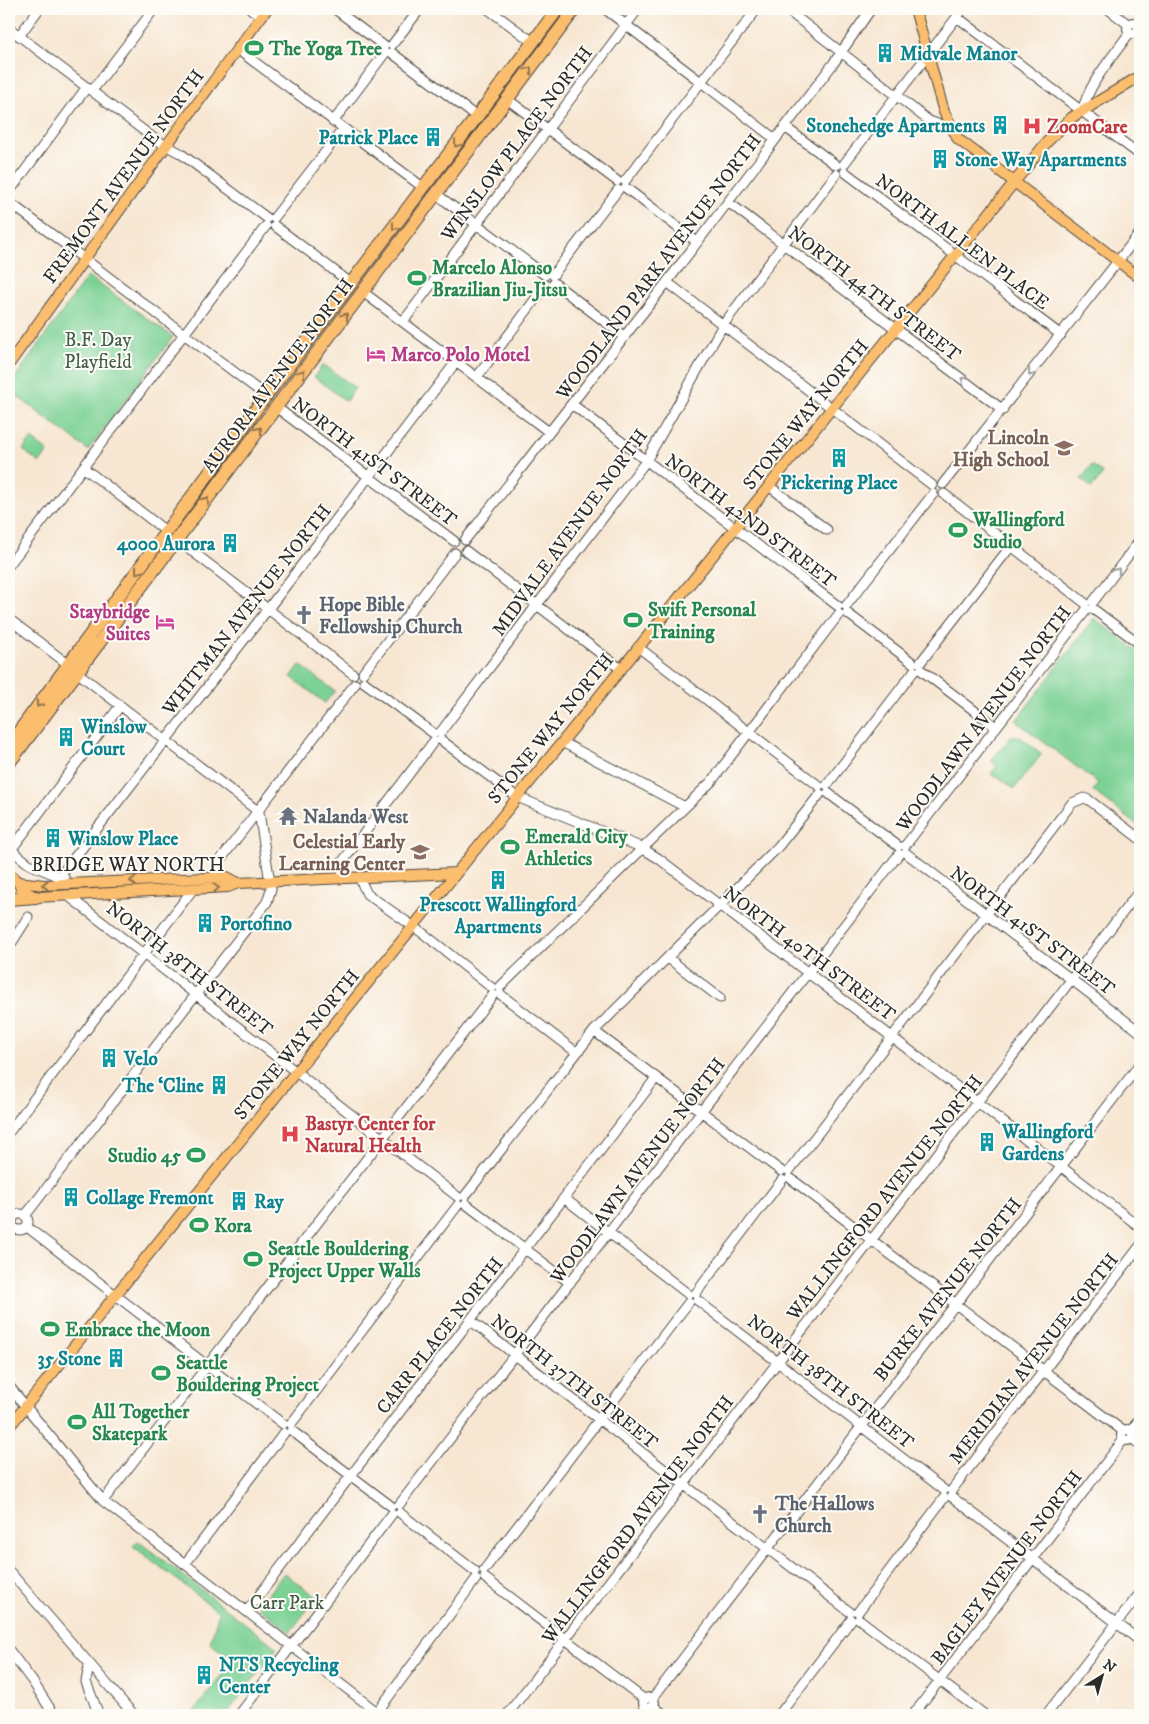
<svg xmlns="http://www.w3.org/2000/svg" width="1149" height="1724" font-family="'IM FELL DW Pica',serif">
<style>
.green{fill:#7cd194;stroke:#547e60}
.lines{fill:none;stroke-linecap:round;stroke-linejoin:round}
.minor-casing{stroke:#4a4744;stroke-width:11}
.major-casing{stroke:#4a4744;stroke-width:12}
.highway-casing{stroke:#4a4744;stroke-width:14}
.minor{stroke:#fff;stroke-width:9}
.major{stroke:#fbbd6e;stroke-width:10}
.highway{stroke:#fbbd6e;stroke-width:12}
.oneway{stroke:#93744c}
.oneway2{stroke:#a0a0a0}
.labels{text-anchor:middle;stroke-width:4;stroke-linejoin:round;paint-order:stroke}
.leisure-label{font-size:19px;font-weight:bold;fill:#27864d;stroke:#fdfcf7;text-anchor:start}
.culture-label{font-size:19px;font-weight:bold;fill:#0d838f;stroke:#fdfcf7;text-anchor:start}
.health-label{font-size:19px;font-weight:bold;fill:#be3a42;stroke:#fdfcf7;text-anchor:start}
.street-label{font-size:19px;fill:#2b2b2b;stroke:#fdfcf7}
.park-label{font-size:19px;fill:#435d4a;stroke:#fdfcf7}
.hotel-label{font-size:19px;font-weight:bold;fill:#b23c85;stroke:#fdfcf7;text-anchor:start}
.education-label{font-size:19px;font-weight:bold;fill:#785e54;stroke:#fdfcf7;text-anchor:end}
.worship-label{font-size:19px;font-weight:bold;fill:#5b616d;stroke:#fdfcf7;text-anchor:start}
</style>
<rect width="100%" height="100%" fill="#fdfcf7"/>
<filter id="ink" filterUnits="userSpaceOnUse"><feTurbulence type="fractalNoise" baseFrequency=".02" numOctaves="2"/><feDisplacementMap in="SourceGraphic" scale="10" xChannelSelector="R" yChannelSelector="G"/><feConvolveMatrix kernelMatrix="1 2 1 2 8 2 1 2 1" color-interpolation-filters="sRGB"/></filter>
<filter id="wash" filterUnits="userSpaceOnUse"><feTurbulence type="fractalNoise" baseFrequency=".0096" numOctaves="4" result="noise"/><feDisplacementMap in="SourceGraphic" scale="20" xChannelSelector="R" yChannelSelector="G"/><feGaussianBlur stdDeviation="1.12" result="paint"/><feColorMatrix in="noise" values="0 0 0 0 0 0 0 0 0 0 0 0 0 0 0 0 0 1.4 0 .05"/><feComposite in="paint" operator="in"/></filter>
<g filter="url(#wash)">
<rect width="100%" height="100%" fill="#f7e6d1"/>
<path class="green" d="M88 276 173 337 88 450 9 390V386Z
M323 364 355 388 346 401 314 377Z
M31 439 48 451 40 463 23 450Z
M1092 465 1103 474 1092 488 1081 479Z
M1094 618 1140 653V827L1093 791 1098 783 1016 721Z
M300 665 335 691 325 703 291 677Z
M1012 736H1019L1042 754 1014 789 996 775 994 777 991 774 997 766 991 761Z
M138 1541 277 1648 226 1715H191L233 1660 210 1643 219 1612 133 1546Z
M284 1573 317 1597 290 1632 258 1607Z"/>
</g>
<g filter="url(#ink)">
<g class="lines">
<g class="minor-casing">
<path id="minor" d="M251 9 261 16
M335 9 384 46
M488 9 533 42
M605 9 697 79
M786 9 929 121 940 125 948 123
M1108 9 1129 25
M957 17 1140 155
M1127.5 28a5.5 5.5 0 1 1 11 0a5.5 5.5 0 1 1-11 0Z
M9 28 156 140 180 153 267 218
M19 36 39 9
M392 45 420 9
M237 49 424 188
M392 53 477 117
M704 78 757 9
M705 85 775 139
M92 91 154 9
M507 99 617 181
M1082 112C1089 82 1113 57 1130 32
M333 122 385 53
M785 127 836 165
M844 164 963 9
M845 172 1061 335
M625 181 698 86
M626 188 697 242
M9 192 87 87
M436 194 545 275
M9 202 266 396
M728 202 1003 410
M274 218 343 129
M275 226 352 284
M553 275 618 190
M667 282 932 485
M554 283 625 337
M363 292 549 432
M403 322 638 9
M477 377 546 285
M573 405 838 606
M276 407 454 541
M84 468 167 532
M943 484 1140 233
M769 486 827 530
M944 494 1085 603
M176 539 353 674
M465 540 667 282 833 64 871 9
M466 551 621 669
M9 565 266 226
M1093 602 1140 540
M846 606 933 494
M1093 609 1140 644
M847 613 913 663
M9 619 69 665
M638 647 819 786
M920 663 1011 546
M921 670 996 727
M363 673 455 553
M364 682 433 733
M440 733 646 461 723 325 836 174
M441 740 517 797 638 846 658 858 1140 1227
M562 742 685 807
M827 785 914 671
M828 793 898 846
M905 846 1087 609
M9 848 29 864 65 879
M11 850 120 706
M906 853 1140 1032
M61 875 268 609 456 362
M216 877 218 863 355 684
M359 877 367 894 424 934 492 988
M342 878 343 861 434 741
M67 895 458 1197
M9 947 28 917
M668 958 720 998
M500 987 711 782 839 614
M500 994 576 1052
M594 1031 781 1171
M9 1132 193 889
M789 1171 1072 803 1084 798 1089 800 1140 839
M790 1178 1123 1431
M465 1196 594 1031 777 848 820 794
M564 1198 688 1294
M466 1204 570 1283
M12 1222a8 8 0 1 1 16 0a8 8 0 1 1-16 0Z
M25 1216 267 902 271 889 259 812 78 673
M27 1227 283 1424
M696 1293 782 1180
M697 1300 944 1490
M471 1321 850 1612
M9 1386 103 1501 381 1715
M291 1424 458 1205
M1121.5 1435a5.5 5.5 0 1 1 11 0a5.5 5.5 0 1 1-11 0Z
M292 1431 391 1506
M1131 1431 1140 1418
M1132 1438 1140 1445
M952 1490 1140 1246
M952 1497 1140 1641
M103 1501 493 995
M399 1505 899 854
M400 1513 475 1571
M185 1564 284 1433
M484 1570 689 1302
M9 1571 134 1715
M485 1578 645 1700
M247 1611 656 1078
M858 1612 944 1498
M859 1619 985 1715
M9 1650 33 1682 54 1715
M89 1665 86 1682 99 1715
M643.5 1703a5.5 5.5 0 1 1 11 0a5.5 5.5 0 1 1-11 0Z
M652 1699 1140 1064
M653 1706 665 1715
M239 1715 392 1514
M375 1715 476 1579
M507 1715 1140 890
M779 1715 851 1620
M913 1715 1124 1439
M1046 1715 1140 1593"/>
</g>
<g class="major-casing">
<path id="major" d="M915 9 944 112 958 139 1140 278
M9 364C94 245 180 126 267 9
M9 874 18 882 22 890 36 897 228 887 238 883 456 873
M18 882 44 885 227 877 238 883
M9 1427 1046 143 1071 118 1140 76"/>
</g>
<g class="highway-casing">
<path id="highway" d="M9 745 266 396 558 9
M9 763 575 9
M9 899 36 897"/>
</g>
<use href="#minor" class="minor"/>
<use href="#major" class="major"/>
<use href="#highway" class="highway"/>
</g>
<defs><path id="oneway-chevron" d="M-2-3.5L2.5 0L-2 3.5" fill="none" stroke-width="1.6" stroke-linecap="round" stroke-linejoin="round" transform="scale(1.25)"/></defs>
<g class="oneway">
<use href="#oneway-chevron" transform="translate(529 70) rotate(-53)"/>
<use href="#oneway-chevron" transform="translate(457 144) rotate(127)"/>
<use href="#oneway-chevron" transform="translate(395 227) rotate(127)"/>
<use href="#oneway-chevron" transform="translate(345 316) rotate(-53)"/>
<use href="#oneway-chevron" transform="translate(302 373) rotate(-53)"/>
<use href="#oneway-chevron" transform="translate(259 430) rotate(-53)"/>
<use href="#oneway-chevron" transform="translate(206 500) rotate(-53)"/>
<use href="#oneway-chevron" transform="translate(138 571) rotate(126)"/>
<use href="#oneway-chevron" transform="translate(39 704) rotate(127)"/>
<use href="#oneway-chevron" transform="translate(133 881) rotate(178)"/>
<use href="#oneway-chevron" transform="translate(45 885) rotate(-180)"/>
<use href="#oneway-chevron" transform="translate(216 888) rotate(-3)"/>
</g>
<g class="oneway2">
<use href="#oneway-chevron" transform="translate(1031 373) rotate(128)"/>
<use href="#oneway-chevron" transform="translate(964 380) rotate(-143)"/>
<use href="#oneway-chevron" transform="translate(1117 571) rotate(-52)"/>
</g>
</g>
<defs>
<g id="stadium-bare" transform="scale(1.5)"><path d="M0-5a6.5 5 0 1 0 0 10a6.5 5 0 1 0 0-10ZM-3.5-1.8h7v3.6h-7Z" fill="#2e9e5b" stroke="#fdfcf7" stroke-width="2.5" paint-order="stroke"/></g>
<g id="building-bare" transform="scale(1.5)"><path d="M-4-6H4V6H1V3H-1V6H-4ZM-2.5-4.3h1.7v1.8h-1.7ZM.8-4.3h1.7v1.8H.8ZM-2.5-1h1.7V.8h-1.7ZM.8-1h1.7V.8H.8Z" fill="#0f9aa8" stroke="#fdfcf7" stroke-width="2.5" paint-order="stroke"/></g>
<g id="hospital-bare" transform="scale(1.5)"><path d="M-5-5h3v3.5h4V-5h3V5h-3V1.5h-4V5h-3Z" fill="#e0444e" stroke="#fdfcf7" stroke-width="2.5" paint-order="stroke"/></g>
<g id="hotel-bare" transform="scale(1.5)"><path d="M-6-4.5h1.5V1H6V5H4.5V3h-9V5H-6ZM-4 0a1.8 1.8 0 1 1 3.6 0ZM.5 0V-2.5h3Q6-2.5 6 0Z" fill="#d1479c" stroke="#fdfcf7" stroke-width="2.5" paint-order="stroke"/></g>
<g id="school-bare" transform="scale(1.5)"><path d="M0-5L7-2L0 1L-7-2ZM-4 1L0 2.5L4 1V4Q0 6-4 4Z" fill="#8d6e63" stroke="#fdfcf7" stroke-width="2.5" paint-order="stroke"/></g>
<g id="church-bare" transform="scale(1.5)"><path d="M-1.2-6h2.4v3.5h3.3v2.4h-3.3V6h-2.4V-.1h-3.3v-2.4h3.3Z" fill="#6b7280" stroke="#fdfcf7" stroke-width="2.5" paint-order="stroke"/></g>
<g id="temple-bare" transform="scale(1.5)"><path d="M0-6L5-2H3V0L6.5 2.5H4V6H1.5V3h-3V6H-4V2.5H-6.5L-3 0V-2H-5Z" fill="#6b7280" stroke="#fdfcf7" stroke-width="2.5" paint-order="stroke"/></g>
</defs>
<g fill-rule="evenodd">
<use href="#stadium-bare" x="254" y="48"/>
<use href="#building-bare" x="885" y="53"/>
<use href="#building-bare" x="1000" y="125"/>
<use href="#hospital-bare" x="1032" y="126"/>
<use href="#building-bare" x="433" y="137"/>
<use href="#building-bare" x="940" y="159"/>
<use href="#stadium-bare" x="417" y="278"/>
<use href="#hotel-bare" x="376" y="354"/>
<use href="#school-bare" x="1064" y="448"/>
<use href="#building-bare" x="839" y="458"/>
<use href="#stadium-bare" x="958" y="530"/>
<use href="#building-bare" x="230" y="543"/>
<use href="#church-bare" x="304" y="615"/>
<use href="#stadium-bare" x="633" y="620"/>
<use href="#hotel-bare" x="165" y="622"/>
<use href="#building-bare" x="66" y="737"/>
<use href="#temple-bare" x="288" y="816"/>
<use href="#building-bare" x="53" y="838"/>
<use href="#stadium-bare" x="510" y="847"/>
<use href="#school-bare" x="420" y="852"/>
<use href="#building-bare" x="498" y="880"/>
<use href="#building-bare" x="205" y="923"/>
<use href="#building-bare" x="109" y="1058"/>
<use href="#building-bare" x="219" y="1085"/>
<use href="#hospital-bare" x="290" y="1134"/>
<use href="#building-bare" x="987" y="1142"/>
<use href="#stadium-bare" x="196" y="1155"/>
<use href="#building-bare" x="71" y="1197"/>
<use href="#building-bare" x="239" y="1201"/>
<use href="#stadium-bare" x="199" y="1225"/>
<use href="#stadium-bare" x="253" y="1259"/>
<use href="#stadium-bare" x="50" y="1329"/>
<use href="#building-bare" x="116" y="1358"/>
<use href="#stadium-bare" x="161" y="1373"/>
<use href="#stadium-bare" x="77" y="1422"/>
<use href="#church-bare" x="760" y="1514"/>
<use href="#building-bare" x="204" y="1675"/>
</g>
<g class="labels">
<g class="leisure-label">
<text x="269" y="55">The Yoga Tree</text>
<text x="432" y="274">Marcelo Alonso<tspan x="432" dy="22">Brazilian Jiu-Jitsu</tspan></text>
<text x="973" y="526">Wallingford<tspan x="973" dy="22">Studio</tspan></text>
<text x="648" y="616">Swift Personal<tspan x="648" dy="22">Training</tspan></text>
<text x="525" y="843">Emerald City<tspan x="525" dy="22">Athletics</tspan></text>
<text x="181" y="1162" text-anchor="end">Studio 45</text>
<text x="214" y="1232">Kora</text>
<text x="268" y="1255">Seattle Bouldering<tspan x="268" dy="22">Project Upper Walls</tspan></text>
<text x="65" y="1336">Embrace the Moon</text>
<text x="176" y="1369">Seattle<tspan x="176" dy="22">Bouldering Project</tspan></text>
<text x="92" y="1418">All Together<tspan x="92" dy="22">Skatepark</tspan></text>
</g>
<g class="culture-label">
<text x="900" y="60">Midvale Manor</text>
<text x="985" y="132" text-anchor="end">Stonehedge Apartments</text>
<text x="418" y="144" text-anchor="end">Patrick Place</text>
<text x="955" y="166">Stone Way Apartments</text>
<text x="839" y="489" text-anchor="middle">Pickering Place</text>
<text x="215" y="550" text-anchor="end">4000 Aurora</text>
<text x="81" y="733">Winslow<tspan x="81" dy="22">Court</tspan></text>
<text x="68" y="845">Winslow Place</text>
<text x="498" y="911" text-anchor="middle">Prescott Wallingford<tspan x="498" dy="22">Apartments</tspan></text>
<text x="220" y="930">Portofino</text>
<text x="124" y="1065">Velo</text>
<text x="204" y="1092" text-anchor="end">The ‘Cline</text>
<text x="1002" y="1138">Wallingford<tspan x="1002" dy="22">Gardens</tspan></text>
<text x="86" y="1204">Collage Fremont</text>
<text x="254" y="1208">Ray</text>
<text x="101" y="1365" text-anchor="end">35 Stone</text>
<text x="219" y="1671">NTS Recycling<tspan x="219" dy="22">Center</tspan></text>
</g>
<g class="health-label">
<text x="1047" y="133">ZoomCare</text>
<text x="305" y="1130">Bastyr Center for<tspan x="305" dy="22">Natural Health</tspan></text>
</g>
<g class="street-label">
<text transform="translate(516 143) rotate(-53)" y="7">WINSLOW PLACE NORTH</text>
<text transform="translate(123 176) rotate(-54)" y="7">FREMONT AVENUE NORTH</text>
<text transform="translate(963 241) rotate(37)" y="7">NORTH ALLEN PLACE</text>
<text transform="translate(658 266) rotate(-53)" y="7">WOODLAND PARK AVENUE NORTH</text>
<text transform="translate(875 293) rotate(37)" y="7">NORTH 44TH STREET</text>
<text transform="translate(277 375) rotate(-53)" y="7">AURORA AVENUE NORTH</text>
<text transform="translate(805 414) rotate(-51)" y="7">STONE WAY NORTH</text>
<text transform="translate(375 461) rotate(37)" y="7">NORTH 41ST STREET</text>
<text transform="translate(751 520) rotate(37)" y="7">NORTH 42ND STREET</text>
<text transform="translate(569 532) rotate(-54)" y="7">MIDVALE AVENUE NORTH</text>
<text transform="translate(246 609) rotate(-52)" y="7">WHITMAN AVENUE NORTH</text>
<text transform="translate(983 718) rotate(-53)" y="7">WOODLAWN AVENUE NORTH</text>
<text transform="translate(550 728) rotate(-51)" y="7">STONE WAY NORTH</text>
<text x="128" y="871">BRIDGE WAY NORTH</text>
<text transform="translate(1033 930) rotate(37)" y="7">NORTH 41ST STREET</text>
<text transform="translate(810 953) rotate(37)" y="7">NORTH 40TH STREET</text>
<text transform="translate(190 968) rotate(38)" y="7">NORTH 38TH STREET</text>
<text transform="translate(296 1044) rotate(-51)" y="7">STONE WAY NORTH</text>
<text transform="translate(637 1170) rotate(-53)" y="7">WOODLAWN AVENUE NORTH</text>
<text transform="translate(884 1197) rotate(-52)" y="7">WALLINGFORD AVENUE NORTH</text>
<text transform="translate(947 1289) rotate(-52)" y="7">BURKE AVENUE NORTH</text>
<text transform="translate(439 1335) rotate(-52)" y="7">CARR PLACE NORTH</text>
<text transform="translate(1033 1358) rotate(-52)" y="7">MERIDIAN AVENUE NORTH</text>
<text transform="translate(575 1381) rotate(38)" y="7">NORTH 37TH STREET</text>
<text transform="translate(831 1381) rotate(38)" y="7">NORTH 38TH STREET</text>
<text transform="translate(637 1519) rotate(-53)" y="7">WALLINGFORD AVENUE NORTH</text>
<text transform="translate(1006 1567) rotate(-53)" y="7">BAGLEY AVENUE NORTH</text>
</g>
<g class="park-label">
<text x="98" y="346">B.F. Day<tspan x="98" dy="22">Playfield</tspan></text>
<text x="287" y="1609">Carr Park</text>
</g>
<g class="hotel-label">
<text x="391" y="361">Marco Polo Motel</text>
<text x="150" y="618" text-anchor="end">Staybridge<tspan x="150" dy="22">Suites</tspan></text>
</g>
<g class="education-label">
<text x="1049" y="444">Lincoln<tspan x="1049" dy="22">High School</tspan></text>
<text x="405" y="848">Celestial Early<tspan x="405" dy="22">Learning Center</tspan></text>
</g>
<g class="worship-label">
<text x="319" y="611">Hope Bible<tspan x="319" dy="22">Fellowship Church</tspan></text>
<text x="303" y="823">Nalanda West</text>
<text x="775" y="1510">The Hallows<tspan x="775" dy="22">Church</tspan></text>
</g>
</g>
<rect width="1149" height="1724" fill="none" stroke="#fdfcf7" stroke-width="30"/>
<g transform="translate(1102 1676) rotate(37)" stroke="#fdfcf7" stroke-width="4" paint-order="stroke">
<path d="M0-4L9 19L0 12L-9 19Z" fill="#2b2b2b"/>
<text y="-8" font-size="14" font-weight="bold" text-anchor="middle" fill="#2b2b2b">N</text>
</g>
</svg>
